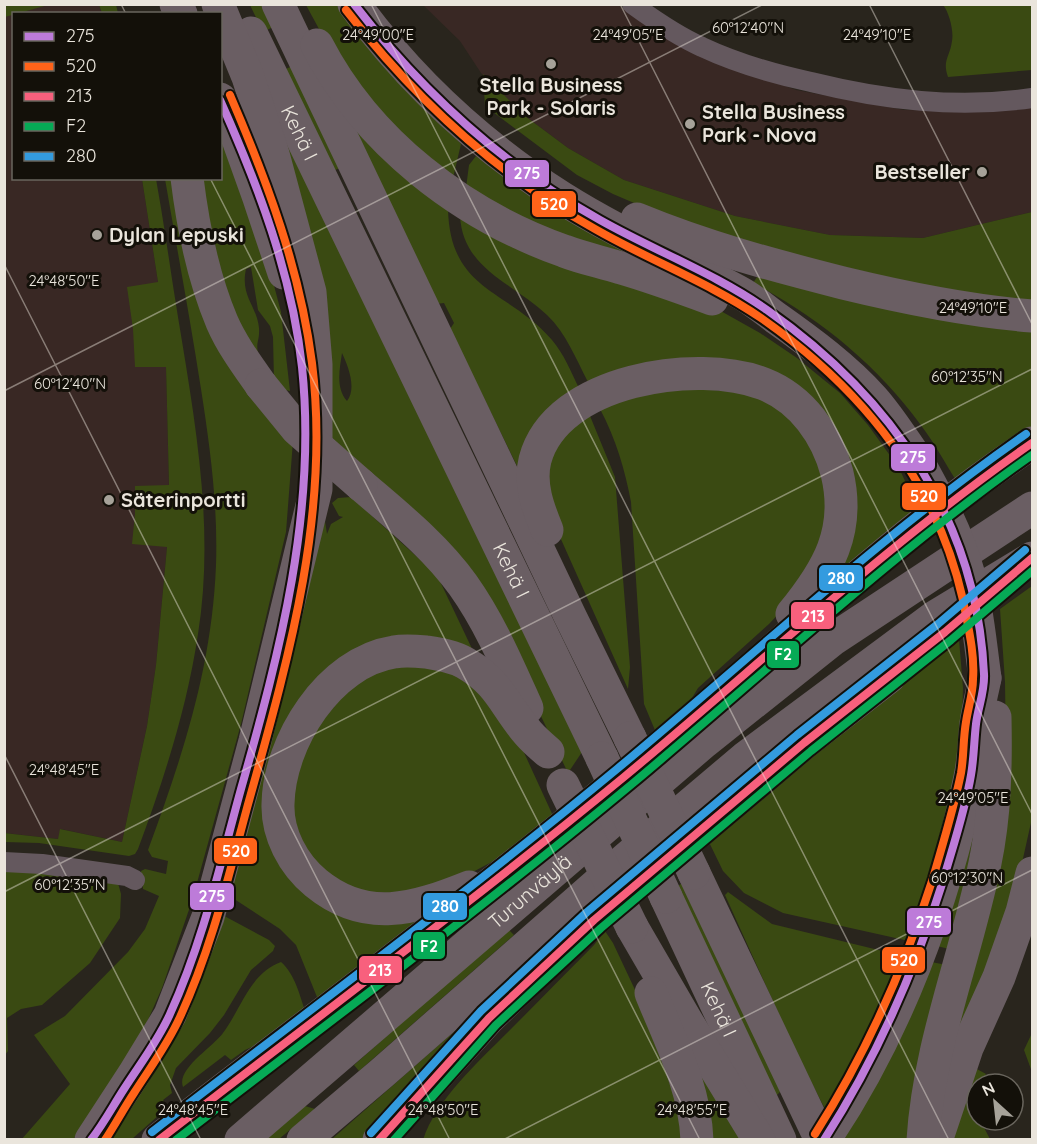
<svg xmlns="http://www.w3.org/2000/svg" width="1037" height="1144" font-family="Quicksand,sans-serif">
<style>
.commercial{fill:#392824}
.green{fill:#3a4a12;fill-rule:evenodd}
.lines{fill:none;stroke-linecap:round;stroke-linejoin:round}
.street{stroke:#64585e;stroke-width:20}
.highway{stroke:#6a5e63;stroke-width:33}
.highway-bridge{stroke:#6a5e63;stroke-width:33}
.bus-1-casing{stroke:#131009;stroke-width:12}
.bus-2-casing{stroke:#131009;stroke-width:12}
.bus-3-casing{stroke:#131009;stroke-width:12}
.bus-4-casing{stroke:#131009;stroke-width:12}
.bus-5-casing{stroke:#131009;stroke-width:12}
.bus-1{stroke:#bd7bd9;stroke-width:8}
.bus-2{stroke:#ff6319;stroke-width:8}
.bus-3{stroke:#f8607d;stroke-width:8}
.bus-4{stroke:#06aa56;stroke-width:8}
.bus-5{stroke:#339bdf;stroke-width:8}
.ticks{fill:none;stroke:#eae5dc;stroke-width:1.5;stroke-opacity:0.45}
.poi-dot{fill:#a6a299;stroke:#131009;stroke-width:2}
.labels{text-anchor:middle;stroke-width:6;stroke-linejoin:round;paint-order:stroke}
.poi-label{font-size:20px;font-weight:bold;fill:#eae5dc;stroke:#131009;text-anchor:start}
.street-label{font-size:20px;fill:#eae5dc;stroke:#131009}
.ticks-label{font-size:15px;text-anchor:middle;fill:#eae5dc;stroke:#131009;stroke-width:6;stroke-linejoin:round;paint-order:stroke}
.line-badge{stroke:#131009;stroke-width:2}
.badge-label{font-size:16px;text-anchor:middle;font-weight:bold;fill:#fff}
</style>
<rect width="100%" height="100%" fill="#29251d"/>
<path class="commercial" d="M48 4 99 5 102 13 16 14Z
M423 5H618L668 38 729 65 796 90 904 110 977 111 1032 105V212L923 238 830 235 735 216 624 180 568 148 525 116 481 73 460 41Z
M13 14 14 178 142 179 158 282 166 366 169 485 167 547 156 665 147 726 122 842 61 829 58 839 5 833 4 17Z"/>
<path class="green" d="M5 4H48V5L5 17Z
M99 5H116L118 13H102Z
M250 5H262L273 27 263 32Z
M306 5H338L461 144 453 178 406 145 325 40Z
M943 5H1032V70L948 77C942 60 950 57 952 41 954 31 949 12 943 5Z
M292 66 340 168 330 172 282 71Z
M483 74 525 116 568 148 624 180 735 216 830 235 923 238 1032 212V302L945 291 794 255 674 220 613 194 577 175 485 106Z
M274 116 582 752 568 773 510 651 326 438ZM342 353C348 366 357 388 347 401 335 387 340 368 342 353Z
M350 123 448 209C450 292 508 289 552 340 564 354 571 372 579 388L519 470 450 329 454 323 444 303 436 304Z
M221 135 272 278 281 312 290 391 281 389 274 381 273 337 270 326 258 310 251 267 246 269C240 296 257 306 259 328 260 342 254 343 260 360L230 321 196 179 220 178Z
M476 156 485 161 628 253 558 235 466 188 469 165Z
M142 179H156L161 208C167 244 172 281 178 317 195 421 215 528 198 634 187 708 164 779 138 849L135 854 129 856 39 843 5 842 4 833 58 839 60 829 122 842 147 726 156 665 167 547 132 544 135 514V486L169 485 166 367H135L133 329 127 287 158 282Z
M165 179H177L180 204 293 441 286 532 241 724 192 901 162 988 140 1038 80 1132 73 1139 21 1140 70 1084 34 1035 65 1016 128 952 145 929 159 896 143 889 141 871 145 869 166 874 168 861 152 857 148 850C183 755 212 667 216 565 218 505 210 447 201 389 190 318 177 249 165 179Z
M460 216 719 310 760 333 797 358 840 393 868 425 899 468 919 511 831 580 847 543 806 396 588 382C576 359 566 333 547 315 514 283 463 270 460 216Z
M761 271 1032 325V428L957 482C945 463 934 442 920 424 876 364 818 317 753 283Z
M662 383 757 391 800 419 835 506 804 587 769 624 698 688 689 703 657 735 644 704 631 502C625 470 616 439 600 409Z
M588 411 615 477 630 667 628 689 547 508 541 474 574 420Z
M351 497 437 575 475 655 403 640 279 745 299 882 435 910 319 1002 296 945 280 929 222 891 325 521 327 534 331 524 343 517 339 516 332 503 338 498Z
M1032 586V818L1020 872 1002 931 945 1074 1006 757 1005 682 1000 609Z
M959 639 963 688 962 723 949 815 909 941 783 913 744 893 723 871 706 836 832 734Z
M426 661 473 682 521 746 554 818 503 856 469 874 407 894 350 891 308 862 289 805 300 747 364 671Z
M977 816 953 950 937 946Z
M5 864 118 883 121 894 120 918 90 963 42 1005 21 1009 7 1018 8 1051 5 1055Z
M682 883 782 1090 775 1097 677 887Z
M728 892 772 924 903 956 883 1006 827 1113 794 1048 725 895Z
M215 911 269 940 275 946 273 951 251 970 224 1015 210 1033 176 1068 170 1085 172 1093 163 1100 168 1107 132 1139 104 1140Z
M508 929 514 935 359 1071 354 1065Z
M605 931 613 943 653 1028 690 1139 423 1140C435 1101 480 1060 509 1031 537 1003 565 974 594 945Z
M281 962C295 974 300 996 306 1014L265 1041 245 1050 231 1060 225 1055 183 1087C176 1069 213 1047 223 1033 241 1009 250 973 281 962Z
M931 962 947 965 913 1139 843 1140Z
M518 975 363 1139 331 1140Z
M1032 1033V1072L1024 1050Z
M682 1038 746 1139H708Z
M975 1068 986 1074 981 1084H977V1120H980L990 1139 946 1140Z
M305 1106 315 1109 279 1139 263 1140Z"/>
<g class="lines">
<path class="street" d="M632 4C654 20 677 36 702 47 736 63 774 74 811 82 884 100 957 109 1032 98
M4 862 42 864 127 876 135 880"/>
<g class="highway">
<path d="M176 4 181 14"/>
<path d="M278 4 570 616 630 738"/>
<path d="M354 4C411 82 481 146 562 198 619 234 680 260 739 292 752 299 764 309 776 318 810 342 845 368 873 399 889 417 902 438 916 458"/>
<path id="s1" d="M251 33 602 758"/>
<path d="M317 45C367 142 462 215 564 251 582 258 602 262 621 268 652 277 682 288 712 299"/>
<path d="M220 99 235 131 259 198 284 273"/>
<path d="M187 178C193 227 203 277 222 322 232 345 247 365 261 385"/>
<path d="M637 219C705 247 772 265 843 283 905 298 968 311 1032 316"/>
<path d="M361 485C397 516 435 546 463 585 490 623 508 666 527 708"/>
<path d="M547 530C538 508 529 484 535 460 556 379 698 358 764 384 802 399 827 435 837 473 851 531 828 570 792 614"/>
<path d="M694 873 821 1140"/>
<path d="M469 887C414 909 366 924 316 883 293 864 277 834 278 804 279 742 329 662 394 652 404 650 416 651 426 652 439 654 453 656 465 663 500 683 504 705 528 733 534 740 541 746 548 752"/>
<path id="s2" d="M666 897 780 1140"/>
<path d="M632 927 686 1020 759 1140"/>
<path d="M651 993C670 1040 695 1088 697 1140"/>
<path d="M938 1135 967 1048 999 977 1022 912 1032 873"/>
<path d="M91 1140 134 1074 170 1015 208 917 255 741 316 489V364L310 292 273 154 248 77 218 4"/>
<path d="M158 1140C336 1002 517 869 688 723 801 627 909 525 1032 443"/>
<path id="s3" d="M241 1140 704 742 832 640 1032 508"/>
<path d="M303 1140 382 1073 627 858 745 758 936 616 1032 558"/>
<path d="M379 1140 489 1018 537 972 594 920 804 743 889 677"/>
<path d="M824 1140C897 1032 944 904 970 777 974 759 974 741 976 723 978 708 982 693 985 678"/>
<path d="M923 1140C929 1044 966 956 985 863 995 815 996 766 995 717"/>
</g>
<path class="highway-bridge" d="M261 385 297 429 361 485
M916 458C936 494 957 532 968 572 977 606 980 642 985 678
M630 738 694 873
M602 758 666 897
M563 785 632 927"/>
<g class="bus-1-casing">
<path id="bus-1" d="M354 4C422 92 503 166 600 220 655 251 716 274 767 310 891 397 977 519 984 674 985 691 978 707 976 724 974 741 974 758 971 775 965 811 953 846 943 881 914 973 876 1059 824 1140
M91 1140C104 1123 113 1106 124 1089 140 1064 158 1041 170 1014 203 942 220 865 241 789 280 652 317 511 302 367 292 274 258 185 220 100"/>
</g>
<g class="bus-2-casing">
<path id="bus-2" d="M346 10C415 99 496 174 595 229 649 260 710 283 761 318 861 388 936 480 963 600 968 626 975 654 973 679 973 694 968 708 966 722 963 739 964 756 961 773 954 808 943 843 933 878 904 969 866 1054 815 1134
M105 1140C115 1125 124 1108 134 1093 150 1068 168 1044 180 1017 211 950 228 878 247 808 287 664 331 514 312 363 300 269 267 181 230 95"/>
</g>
<g class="bus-3-casing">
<path id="bus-3" d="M159 1140C314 1020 472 902 624 777 759 665 887 544 1032 443
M379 1140 489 1018 594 920 804 743 945 632 1032 558"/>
</g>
<g class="bus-4-casing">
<path id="bus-4" d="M176 1140C329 1022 484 907 632 784 765 673 891 554 1032 455
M394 1140 496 1025 601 928 811 751 951 640 1032 571"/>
</g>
<g class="bus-5-casing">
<path id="bus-5" d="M152 1132C307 1012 466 894 617 769 753 656 881 535 1026 434
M371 1133 481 1011 587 912 797 735 938 624 1025 550"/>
</g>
<use href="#bus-1" class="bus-1"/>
<use href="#bus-2" class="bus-2"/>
<use href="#bus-3" class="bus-3"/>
<use href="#bus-4" class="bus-4"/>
<use href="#bus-5" class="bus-5"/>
</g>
<path class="ticks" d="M121 4 126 14M371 4 949 1140M620 4 1032 814M869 4 1032 324M210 178 700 1140M4 264 450 1140M4 391 764 4M4 754 201 1140M4 892 1032 369M503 1140 1032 870"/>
<g class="poi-dot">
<circle cx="551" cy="64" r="6"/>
<circle cx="690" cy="124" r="6"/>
<circle cx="982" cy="172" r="6"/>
<circle cx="97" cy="235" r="6"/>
<circle cx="109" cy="500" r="6"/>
</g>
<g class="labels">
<g class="poi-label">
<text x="551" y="92" text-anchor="middle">Stella Business<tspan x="551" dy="23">Park - Solaris</tspan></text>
<text x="702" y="119">Stella Business<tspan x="702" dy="23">Park - Nova</tspan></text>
<text x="970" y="179" text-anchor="end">Bestseller</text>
<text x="109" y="242">Dylan Lepuski</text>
<text x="121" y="507">Säterinportti</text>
</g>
<g class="street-label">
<text dy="7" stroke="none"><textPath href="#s1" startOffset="111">Kehä I</textPath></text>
<text dy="7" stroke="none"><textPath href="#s1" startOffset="597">Kehä I</textPath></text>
<text dy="7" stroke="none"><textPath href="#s3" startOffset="381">Turunväylä</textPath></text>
<text dy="7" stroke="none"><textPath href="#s2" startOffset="124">Kehä I</textPath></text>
</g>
</g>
<g class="ticks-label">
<text x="748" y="33">60°12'40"N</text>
<text x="378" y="40">24°49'00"E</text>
<text x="628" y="40">24°49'05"E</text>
<text x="877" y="40">24°49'10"E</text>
<text x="64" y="286">24°48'50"E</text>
<text x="973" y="313">24°49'10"E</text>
<text x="967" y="382">60°12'35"N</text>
<text x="70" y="389">60°12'40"N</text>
<text x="64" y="775">24°48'45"E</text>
<text x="973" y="803">24°49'05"E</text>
<text x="967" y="883">60°12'30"N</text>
<text x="70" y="890">60°12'35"N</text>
<text x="193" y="1115">24°48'45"E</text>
<text x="443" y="1115">24°48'50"E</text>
<text x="692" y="1115">24°48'55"E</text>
</g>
<g class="line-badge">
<rect x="504" y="159" width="46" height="29" rx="6" fill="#bd7bd9"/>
<rect x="531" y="190" width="46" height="28" rx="6" fill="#ff6319"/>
<rect x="890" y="443" width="46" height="29" rx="6" fill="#bd7bd9"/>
<rect x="901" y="482" width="46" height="29" rx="6" fill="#ff6319"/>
<rect x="818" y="564" width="46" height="28" rx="6" fill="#339bdf"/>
<rect x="790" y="601" width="45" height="29" rx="6" fill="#f8607d"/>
<rect x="766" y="640" width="34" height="29" rx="6" fill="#06aa56"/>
<rect x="213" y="837" width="45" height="28" rx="6" fill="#ff6319"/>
<rect x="189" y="882" width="46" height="29" rx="6" fill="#bd7bd9"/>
<rect x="422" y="892" width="46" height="29" rx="6" fill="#339bdf"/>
<rect x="906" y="907" width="46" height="29" rx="6" fill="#bd7bd9"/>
<rect x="412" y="931" width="34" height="29" rx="6" fill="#06aa56"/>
<rect x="881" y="946" width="45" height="28" rx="6" fill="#ff6319"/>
<rect x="358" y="955" width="45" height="29" rx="6" fill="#f8607d"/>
</g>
<g class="badge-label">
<text x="527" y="179">275</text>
<text x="554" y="210">520</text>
<text x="913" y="463">275</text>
<text x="924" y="502">520</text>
<text x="841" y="584">280</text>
<text x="813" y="622">213</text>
<text x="783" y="660">F2</text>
<text x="236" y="857">520</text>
<text x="212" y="902">275</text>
<text x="445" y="912">280</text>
<text x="929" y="928">275</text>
<text x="429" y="952">F2</text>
<text x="904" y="966">520</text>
<text x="380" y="976">213</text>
</g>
<rect width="1037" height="1144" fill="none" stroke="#eae5dc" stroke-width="12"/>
<rect x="12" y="12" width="210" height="168" fill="#131009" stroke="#69655d" stroke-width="1.5"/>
<rect x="24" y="32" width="30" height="9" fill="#bd7bd9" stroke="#69655d" stroke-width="1.5"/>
<text x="66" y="42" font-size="18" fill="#eae5dc">275</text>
<rect x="24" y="62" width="30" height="9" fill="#ff6319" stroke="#69655d" stroke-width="1.5"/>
<text x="66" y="72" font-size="18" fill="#eae5dc">520</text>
<rect x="24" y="92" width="30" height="9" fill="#f8607d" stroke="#69655d" stroke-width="1.5"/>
<text x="66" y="102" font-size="18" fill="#eae5dc">213</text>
<rect x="24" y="122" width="30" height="9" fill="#06aa56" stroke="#69655d" stroke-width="1.5"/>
<text x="66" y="132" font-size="18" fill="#eae5dc">F2</text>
<rect x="24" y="152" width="30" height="9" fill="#339bdf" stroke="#69655d" stroke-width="1.5"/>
<text x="66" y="162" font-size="18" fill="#eae5dc">280</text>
<g transform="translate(995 1102) rotate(333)"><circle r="28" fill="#131009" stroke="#69655d" stroke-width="1.5"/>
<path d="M0-4.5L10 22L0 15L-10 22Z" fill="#a6a299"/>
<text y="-9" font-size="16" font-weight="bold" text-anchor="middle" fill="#eae5dc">N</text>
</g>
</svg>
